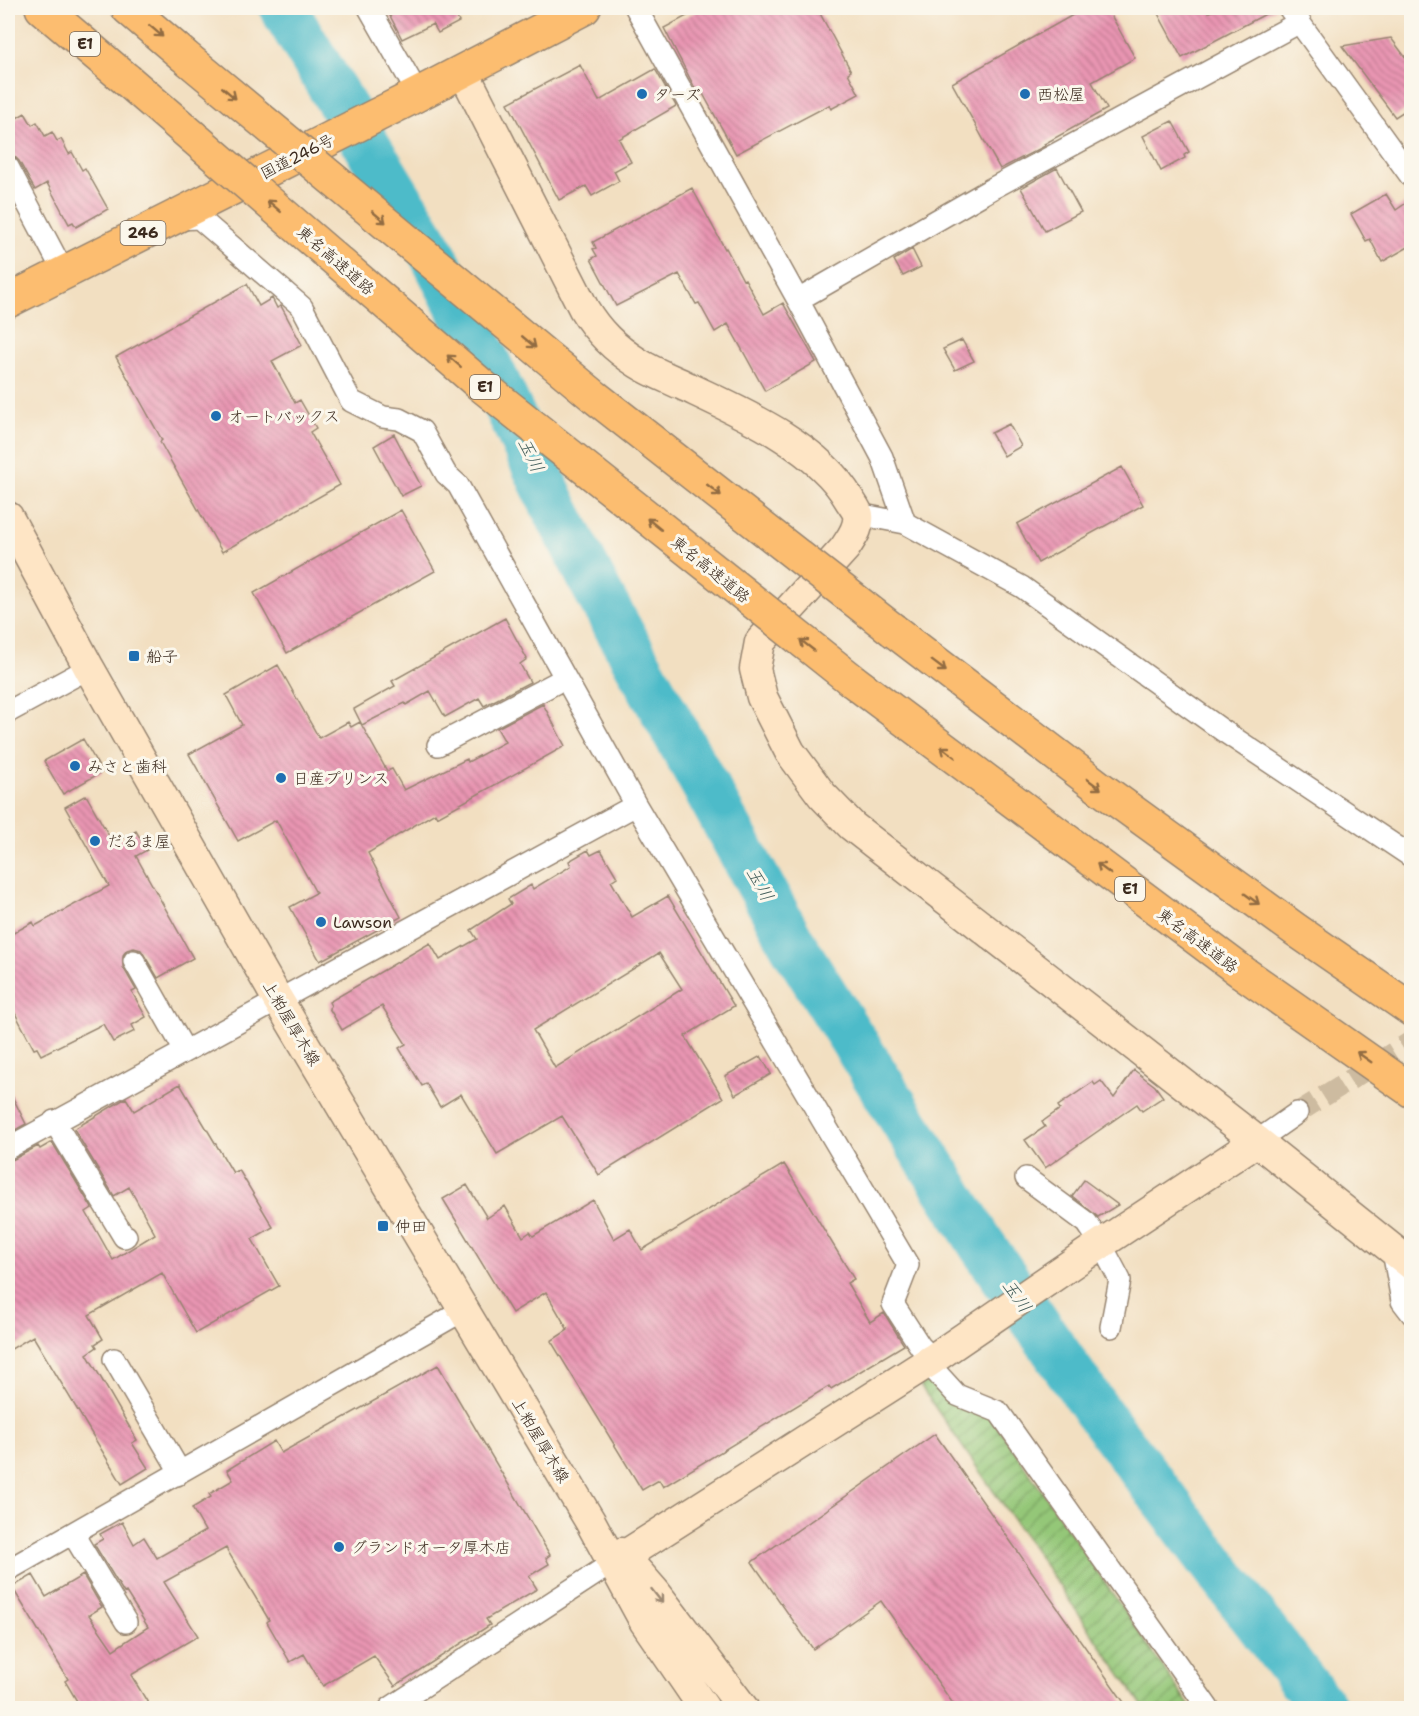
<svg xmlns="http://www.w3.org/2000/svg" width="1419" height="1716" font-family="'Shantell Sans','Klee One',sans-serif">
<style>
.garden{fill:url(#garden-furrows);stroke:#68784b;stroke-width:1.5}
.lines{fill:none;stroke-linecap:round;stroke-linejoin:round}
.river{stroke:#4ebbc9;stroke-width:48}
.building{fill:url(#building-back-hatch);fill-rule:evenodd}
.street-tunnel{stroke:#cdbba0;stroke-width:21;stroke-dasharray:21 10;stroke-linecap:butt}
.street-casing{stroke:#968470;stroke-width:24}
.secondary-casing{stroke:#968470;stroke-width:33}
.highway-casing{stroke:#968470;stroke-width:36}
.street{stroke:#fff;stroke-width:21}
.secondary{stroke:#fee5c5;stroke-width:30}
.highway{stroke:#fcbd6f;stroke-width:33}
.highway-bridge-casing{stroke:#968470;stroke-width:36;stroke-linecap:butt}
.highway-bridge{stroke:#fcbd6f;stroke-width:33}
.oneway{stroke:#926c42}
.oneway2{stroke:#9c8872}
.poi-dot{fill:#1f6fb2;stroke:#fbf7ec;stroke-width:2}
.labels{text-anchor:middle;stroke-width:6;stroke-linejoin:round;paint-order:stroke}
.shield{fill:#fbf7ec;stroke:#75685c;stroke-width:1.5}
.shield-label{font-size:15px;font-weight:bold;fill:#3b2a1e}
.poi-label{font-size:16px;fill:#3b2a1e;stroke:#fbf7ec;text-anchor:start}
.street-label{font-size:16px;fill:#3b2a1e;stroke:#fbf7ec}
.water-label{font-size:18px;font-style:italic;fill:#425d5a;stroke:#fbf7ec}
</style>
<defs>
<pattern id="garden-furrows" width="10" height="10" patternUnits="userSpaceOnUse" patternTransform="scale(1.5)"><rect width="10" height="10" fill="#94c778"/><path d="M-1 1l2-2M0 10L10 0M9 11l2-2" fill="none" stroke="#7aa262"/></pattern>
<pattern id="building-back-hatch" width="6" height="6" patternUnits="userSpaceOnUse" patternTransform="scale(1.5)"><rect width="6" height="6" fill="#e995b2"/><path d="M-1 5l2 2M0 0l6 6M5-1l2 2" fill="none" stroke="#be7a90"/></pattern>
</defs>
<rect width="100%" height="100%" fill="#fbf7ec"/>
<filter id="ink" filterUnits="userSpaceOnUse"><feTurbulence type="fractalNoise" baseFrequency=".0167" numOctaves="2"/><feDisplacementMap in="SourceGraphic" scale="12" xChannelSelector="R" yChannelSelector="G"/><feConvolveMatrix kernelMatrix="1 2 1 2 8 2 1 2 1" color-interpolation-filters="sRGB"/></filter>
<filter id="wash" filterUnits="userSpaceOnUse"><feTurbulence type="fractalNoise" baseFrequency=".008" numOctaves="4" result="noise"/><feDisplacementMap in="SourceGraphic" scale="24" xChannelSelector="R" yChannelSelector="G"/><feGaussianBlur stdDeviation="1.35" result="paint"/><feColorMatrix in="noise" values="0 0 0 0 0 0 0 0 0 0 0 0 0 0 0 0 0 1.4 0 .05"/><feComposite in="paint" operator="in"/></filter>
<g filter="url(#wash)">
<rect width="100%" height="100%" fill="#f2dfc1"/>
<path class="garden" d="M934 1375 987 1411 1191 1708H1144L919 1384Z"/>
<g class="lines">
<path class="river" d="M283 8 431 251 483 354 553 504 598 592 793 945 982 1245 1097 1411 1323 1708"/>
</g>
<g id="blocks">
<path class="building" d="M386 8H466L455 13 459 22 438 33 433 24 402 39Z
M702 8H817L851 71 848 73 859 94 831 109 829 105 736 154 702 92 698 94 664 28Z
M1068 8H1107L1135 58 1092 82 1107 109 1044 144 1045 146 1000 169 952 83 1073 15Z
M1155 8H1205L1209 12 1219 8H1277L1182 58Z
M1391 38 1412 66V106L1395 117 1342 46Z
M580 65 599 101 655 69 676 106 619 139 631 162 614 171 619 181 592 196 586 186 559 200 508 103Z
M25 113 32 125 37 122 45 136 52 132 57 141 61 139 69 154 72 152 82 170 85 168 108 209 76 227 73 222 69 224 47 183 35 190 19 161 14 156 8 154V123Z
M1172 121 1189 152 1184 155 1185 158 1161 171 1143 136Z
M1057 168 1081 212 1045 231 1021 188Z
M692 188 725 249 726 248 743 280 745 279 764 314 783 303 816 362 765 391 728 324 715 332 699 303 696 304 679 274 616 306 591 259 597 256 593 249 596 248 593 242Z
M1386 194 1396 210 1412 199V245L1382 262 1370 239 1366 241 1351 214Z
M912 249 921 267 903 276 894 260Z
M247 284 259 306 272 298 277 308 281 306 302 345 272 361 295 403 300 400 316 428 310 432 340 485 222 552 160 442 162 440 116 357Z
M962 340 974 361 955 370 943 349Z
M1009 424 1021 446 1004 456 991 433Z
M394 434 421 486 401 496 374 446Z
M1122 467 1143 505 1038 563 1017 524Z
M401 510 435 571 287 653 254 593Z
M505 618 527 659 520 664 530 682 484 706 479 698 445 717 430 691 406 705 405 703 362 725 354 709 395 686 392 681Z
M278 665 319 738 348 722 351 727 360 722 387 771 392 769 404 790 467 759 468 762 505 742 497 728 543 704 565 746 437 817 435 813 368 853 401 917 320 961 290 907 316 893 276 820 238 841 189 754 242 725 226 695Z
M83 739 102 772 63 794 44 761Z
M86 795 113 843 136 831 147 850 136 856 193 958 158 978 141 950 134 948 127 950 123 955V967L136 990 132 992 146 1017 132 1025 135 1031 113 1042 103 1024 41 1055 37 1048 34 1049 8 1000V936L33 922 35 926 109 886 65 807Z
M588 850 591 855 601 850 617 877 611 881 632 917 668 896 734 1006 685 1036 723 1098 599 1175 562 1116 497 1154 461 1094 440 1107 426 1083 422 1086 399 1048 406 1044 382 1006 342 1030 329 1008 331 1006 329 1002 430 943 440 960 477 939 471 930 511 904 508 899 531 885 533 889 571 866 569 861ZM659 953 682 989 555 1068 533 1030Z
M761 1056 771 1074 735 1095 725 1076Z
M1134 1070 1155 1086 1163 1097 1142 1111 1137 1104 1045 1168 1025 1140 1045 1127 1042 1122 1060 1109 1058 1106 1093 1082 1095 1085 1101 1081 1114 1098Z
M180 1084 233 1173 239 1170 273 1227 252 1239 279 1286 196 1333 162 1273 89 1315 103 1339 95 1344 97 1347 87 1354 137 1440 132 1443 148 1468 122 1484 33 1336 8 1351V1161L14 1159 38 1146 40 1149 52 1142 92 1208 86 1212 113 1260 155 1234 129 1187 114 1196 74 1129 126 1098 134 1111Z
M8 1088 26 1124 8 1134Z
M784 1164 854 1279 847 1283 870 1322 884 1313 904 1345 831 1389 829 1386 663 1487 659 1480 642 1490 551 1341 568 1330 546 1292 512 1313 443 1199 467 1185 487 1218 505 1206 523 1237 530 1232 533 1236 593 1200 614 1239 630 1229 642 1250Z
M1084 1180 1118 1205 1098 1217 1072 1196Z
M438 1365 550 1555 546 1558 549 1564 529 1576 537 1589 486 1619 490 1625 395 1686 374 1656 323 1686 304 1654 290 1662 267 1622 269 1620 226 1548 164 1582 198 1636 131 1675 151 1708H81L65 1681 68 1679 12 1587 33 1575 46 1597 83 1575 102 1607 89 1615 113 1650 148 1627 126 1592 124 1593 94 1544 103 1539 100 1534 122 1522 134 1544 144 1537 157 1558 205 1531 192 1508 211 1497 209 1494 233 1480 227 1470 274 1441 281 1453Z
M935 1434 1128 1708H956L881 1601 813 1649 752 1562Z"/>
</g>
</g>
<g filter="url(#ink)">
<use href="#blocks" fill-opacity="0" stroke="#968470" stroke-width="1.5"/>
<g class="lines">
<path class="street-tunnel" d="M1297 1113 1412 1041"/>
<g class="street-casing">
<path id="street" d="M369 8 418 94
M636 8 798 300 882 457 905 523
M1289 8 1412 178
M8 167 64 273
M177 219 199 218 302 307 351 401 383 417 399 419 422 431 446 474 458 485 636 805
M798 300 993 188 1300 22
M858 514 905 523 1022 587 1222 730 1412 857
M8 712 89 668
M438 745 565 678
M134 961 185 1051
M54 1121 124 1237 126 1236
M1257 1141 1297 1113
M8 1148 636 805 908 1265 893 1304 920 1346 933 1359 936 1372 957 1395 999 1412 1208 1708
M1026 1178 1087 1223 1101 1244 1120 1280 1111 1327
M1393 1251 1402 1301 1412 1314
M114 1359 176 1465 177 1475
M73 1534 126 1622
M8 1570 464 1310
M390 1708 623 1556"/>
</g>
<g class="secondary-casing">
<path id="secondary" d="M463 71 584 309C598 332 614 348 638 363 652 372 668 378 683 385 738 411 818 445 849 499 852 504 857 510 858 515 860 528 851 538 845 548L760 642 755 669 762 697 790 752 822 795 852 826 1257 1141 1412 1265
M8 517 89 668 278 1000 590 1521 645 1622 704 1708
M621 1553 655 1592 743 1708
M624 1556 933 1359 1092 1250 1257 1141"/>
</g>
<g class="highway-casing">
<path id="highway" d="M42 8 127 80
M128 8 183 55
M8 301 405 101 584 8
M893 630 1100 788 1296 930 1412 1010
M853 681 1242 972 1412 1091"/>
</g>
<use href="#street" class="street"/>
<use href="#secondary" class="secondary"/>
<use href="#highway" class="highway"/>
<g class="highway-bridge-casing">
<path id="highway-bridge" d="M183 55 595 397 893 630
M127 80 481 385 853 681"/>
</g>
<use href="#highway-bridge" class="highway-bridge"/>
</g>
<defs><path id="oneway-shaft" d="M-6 0H5M1.5-3L5.5 0L1.5 3" fill="none" stroke-width="1.6" stroke-linecap="round" stroke-linejoin="round" transform="scale(1.5)"/></defs>
<g class="oneway">
<use href="#oneway-shaft" transform="translate(156 31) rotate(41)"/>
<use href="#oneway-shaft" transform="translate(229 93) rotate(40)"/>
<use href="#oneway-shaft" transform="translate(274 206) rotate(-139)"/>
<use href="#oneway-shaft" transform="translate(379 217) rotate(40)"/>
<use href="#oneway-shaft" transform="translate(529 342) rotate(40)"/>
<use href="#oneway-shaft" transform="translate(454 361) rotate(-139)"/>
<use href="#oneway-shaft" transform="translate(714 490) rotate(38)"/>
<use href="#oneway-shaft" transform="translate(654 524) rotate(-141)"/>
<use href="#oneway-shaft" transform="translate(807 645) rotate(-142)"/>
<use href="#oneway-shaft" transform="translate(939 666) rotate(37)"/>
<use href="#oneway-shaft" transform="translate(948 752) rotate(-143)"/>
<use href="#oneway-shaft" transform="translate(1094 784) rotate(37)"/>
<use href="#oneway-shaft" transform="translate(1104 869) rotate(-143)"/>
<use href="#oneway-shaft" transform="translate(1252 899) rotate(36)"/>
<use href="#oneway-shaft" transform="translate(1364 1057) rotate(-145)"/>
</g>
<use class="oneway2" href="#oneway-shaft" transform="translate(657 1596) rotate(52)"/>
</g>
<g class="poi-dot">
<circle cx="642" cy="94" r="6"/>
<circle cx="1025" cy="94" r="6"/>
<circle cx="216" cy="416" r="6"/>
<rect x="128" y="650" width="12" height="12" rx="3"/>
<circle cx="75" cy="766" r="6"/>
<circle cx="281" cy="778" r="6"/>
<circle cx="95" cy="841" r="6"/>
<circle cx="321" cy="922" r="6"/>
<rect x="377" y="1220" width="12" height="12" rx="3"/>
<circle cx="339" cy="1547" r="6"/>
</g>
<g class="labels">
<g class="shield">
<rect x="70" y="32" width="30" height="24" rx="4.5"/>
<rect x="120.5" y="221" width="45" height="24" rx="4.5"/>
<rect x="470" y="375" width="30" height="24" rx="4.5"/>
<rect x="1115" y="877" width="30" height="24" rx="4.5"/>
</g>
<g class="shield-label">
<text x="85" y="49">E1</text>
<text x="143" y="238">246</text>
<text x="485" y="392">E1</text>
<text x="1130" y="894">E1</text>
</g>
<g class="poi-label">
<text x="654" y="100">ターズ</text>
<text x="1037" y="100">西松屋</text>
<text x="228" y="422">オートバックス</text>
<text x="146" y="662">船子</text>
<text x="87" y="772">みさと歯科</text>
<text x="293" y="784">日産プリンス</text>
<text x="107" y="847">だるま屋</text>
<text x="333" y="928">Lawson</text>
<text x="395" y="1232">仲田</text>
<text x="351" y="1553">グランドオータ厚木店</text>
</g>
<g class="street-label">
<text transform="translate(297 156) rotate(-27)" y="6">国道246号</text>
<text transform="translate(336 260) rotate(41)" y="6">東名高速道路</text>
<text transform="translate(711 569) rotate(39)" y="6">東名高速道路</text>
<text transform="translate(1198 940) rotate(37)" y="6">東名高速道路</text>
<text transform="translate(292 1023) rotate(59)" y="6">上粕屋厚木線</text>
<text transform="translate(541 1440) rotate(59)" y="6">上粕屋厚木線</text>
</g>
<g class="water-label">
<text transform="translate(531 455) rotate(64)" y="6">玉川</text>
<text transform="translate(760 884) rotate(61)" y="6">玉川</text>
<text transform="translate(1017 1296) rotate(55)" y="6">玉川</text>
</g>
</g>
<rect width="1419" height="1716" fill="none" stroke="#fbf7ec" stroke-width="30"/>
</svg>
